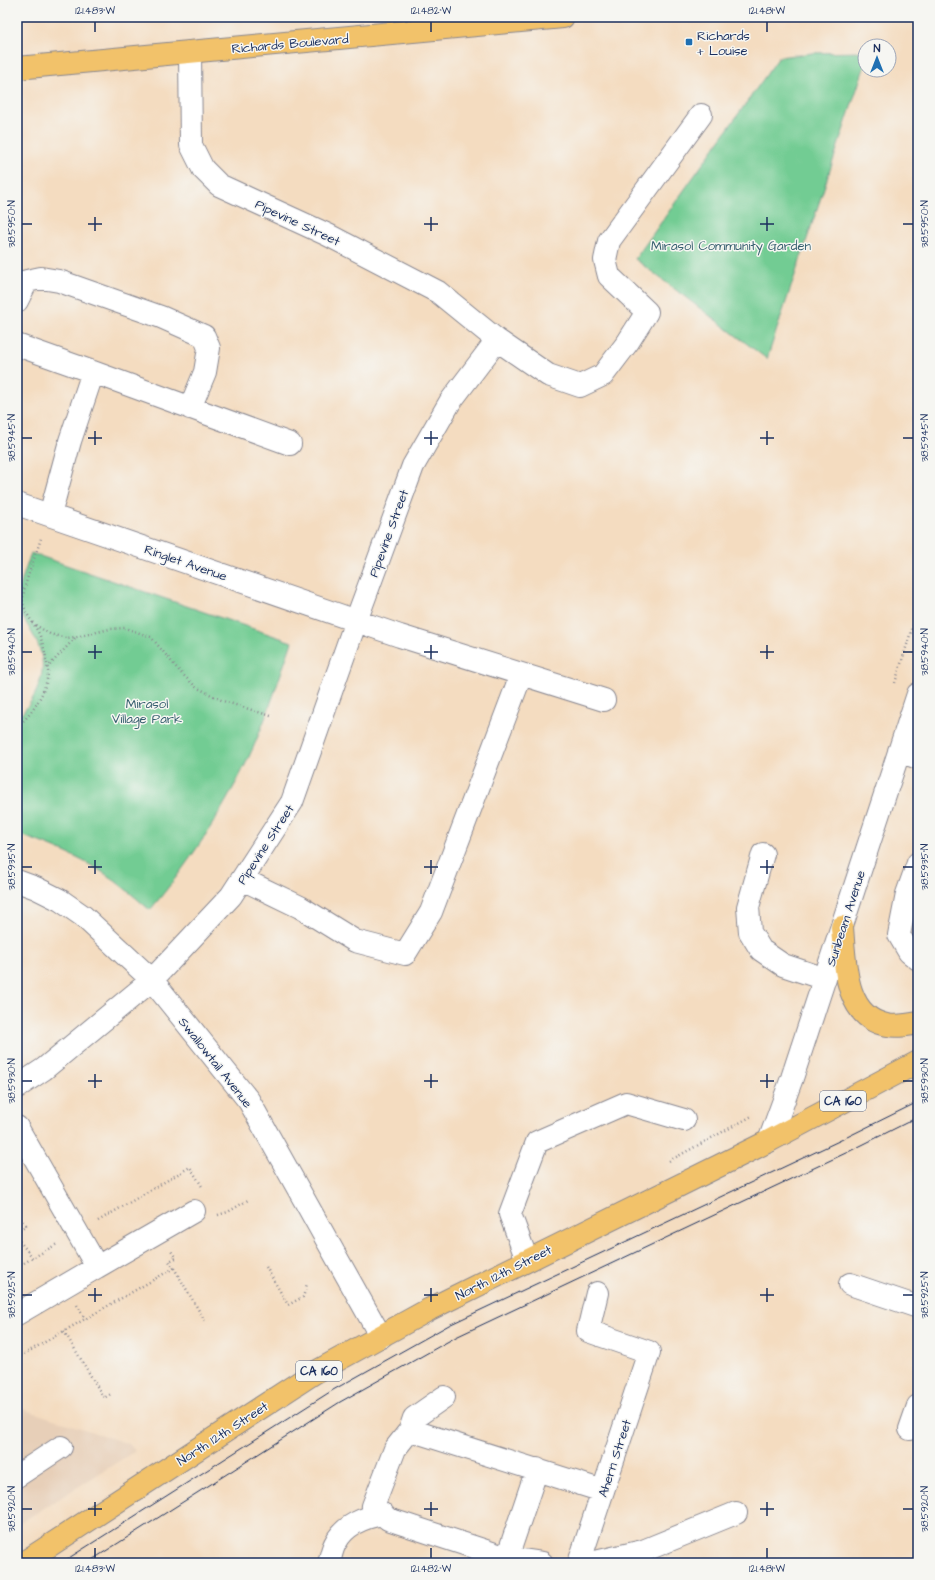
<svg xmlns="http://www.w3.org/2000/svg" width="935" height="1580" font-family="'Architects Daughter',sans-serif">
<style>
.built{fill:#e7cfb8}
.green{fill:#72cc93;stroke:#467e78}
.lines{fill:none;stroke-linecap:round;stroke-linejoin:round}
.minor-casing{stroke:#88868f;stroke-width:24}
.major-casing{stroke:#88868f;stroke-width:24}
.path{stroke:#88868f;stroke-width:2.5;stroke-dasharray:1 3;stroke-linecap:butt}
.minor{stroke:#fff;stroke-width:22}
.major{stroke:#f2c26a;stroke-width:22}
.tram{stroke:#1b2f5e;stroke-width:1}
.ticks{fill:none;stroke:#1b2f5e;stroke-width:1.5}
.poi-dot{fill:#1f6fb2;stroke:#f6f6f2;stroke-width:1.5}
.labels{text-anchor:middle;stroke-width:3;stroke-linejoin:round;paint-order:stroke}
.shield{fill:#f6f6f2;stroke:#5d6b8a;stroke-width:1}
.shield-label{font-size:12px;font-weight:bold;fill:#1b2f5e}
.poi-label{font-size:13px;fill:#1b2f5e;stroke:#f6f6f2;text-anchor:start}
.street-label{font-size:13px;fill:#1b2f5e;stroke:#f6f6f2}
.park-label{font-size:13px;fill:#355e6e;stroke:#f6f6f2}
.neatline{fill:none;stroke:#1b2f5e;stroke-width:1.5}
.ticks-label{font-size:10px;text-anchor:middle;fill:#1b2f5e}
</style>
<rect width="100%" height="100%" fill="#f6f6f2"/>
<filter id="ink" filterUnits="userSpaceOnUse"><feTurbulence type="fractalNoise" baseFrequency=".025" numOctaves="2"/><feDisplacementMap in="SourceGraphic" scale="8" xChannelSelector="R" yChannelSelector="G"/><feConvolveMatrix kernelMatrix="1 2 1 2 8 2 1 2 1" color-interpolation-filters="sRGB"/></filter>
<filter id="wash" filterUnits="userSpaceOnUse"><feTurbulence type="fractalNoise" baseFrequency=".012" numOctaves="4" result="noise"/><feDisplacementMap in="SourceGraphic" scale="16" xChannelSelector="R" yChannelSelector="G"/><feGaussianBlur stdDeviation="0.9" result="paint"/><feColorMatrix in="noise" values="0 0 0 0 0 0 0 0 0 0 0 0 0 0 0 0 0 1.4 0 .05"/><feComposite in="paint" operator="in"/></filter>
<g filter="url(#wash)">
<rect width="100%" height="100%" fill="#f4dcc0"/>
<path class="built" d="M17 1407 129 1444 135 1451 17 1525Z"/>
<path class="green" d="M865 52V65L767 359 635 259 779 57 813 53Z
M31 553 292 642C278 681 266 721 248 759 222 813 189 864 150 910 135 897 120 884 104 873 77 856 47 844 17 834V718C33 704 47 676 41 654 38 640 26 624 19 610 15 592 26 570 31 553Z"/>
</g>
<g filter="url(#ink)">
<g class="lines">
<g class="minor-casing">
<path id="minor" d="M190 52 191 145 203 169 219 185 328 235 438 292 497 340 548 375 580 386 603 375 628 342 647 312 609 276 605 260 609 241 701 115
M17 301 27 281 41 278 59 281 161 317 204 336 209 348 205 372 190 408
M17 345 93 372
M17 504 400 636 604 700
M50 515 70 441 93 372 290 444
M899 751 918 758
M763 854 748 907 750 932 761 950 783 965 825 979
M918 863 907 894 899 935 909 952 918 959
M242 879 300 907 355 941 405 954 431 912 521 675
M17 881 36 888 60 900 83 916 152 980 249 1101 381 1337
M17 1087 44 1069 152 980 231 896 292 802 356 621 413 466 450 402 497 340
M17 1127 97 1267 194 1211
M769 1141 792 1078 918 694
M527 1260 510 1214 537 1142 626 1103 684 1120
M850 1284 918 1307
M17 1314 97 1267
M444 1397 414 1418 410 1430 603 1491
M910 1429 918 1406
M410 1430 395 1449 373 1506 388 1519 507 1558 537 1469
M17 1476 61 1447
M507 1558 542 1563
M329 1563C331 1556 332 1548 336 1542 345 1525 365 1517 383 1514
M579 1563 649 1352 588 1331 597 1293
M591 1563 643 1551 736 1513"/>
</g>
<g class="major-casing">
<path id="major" d="M17 68 563 17
M842 927C845 961 844 1018 887 1025 898 1027 908 1025 918 1023
M23 1563 314 1373 430 1309 769 1141 918 1062"/>
</g>
<path class="path" d="M32 623 50 634 66 638 76 637 110 629 125 628 151 637 181 673 196 687 223 701 271 716
M47 668 76 637
M895 683 915 619 918 598
M17 726C31 717 48 689 48 671 47 659 44 647 40 636 35 624 26 616 23 603 21 589 37 553 41 538
M669 1161 752 1116
M218 1215 228 1212 248 1200
M98 1221 190 1167 203 1188
M17 1233 26 1225 20 1219
M17 1238 33 1258
M17 1267 57 1244
M266 1267 288 1305 303 1297 307 1284
M174 1268 205 1321
M77 1305 85 1319
M64 1331 104 1398 111 1394
M17 1358 174 1268 169 1261 176 1258 171 1251"/>
<use href="#minor" class="minor"/>
<use href="#major" class="major"/>
<path class="tram" d="M61 1563 333 1390 449 1325 841 1140 918 1102
M87 1563 340 1402 456 1337 850 1151 918 1117"/>
</g>
</g>
<path class="ticks" d="M95 22V32M431 22V32M767 22V32M95 217V231M431 217V231M767 217V231M22 224H32M88 224H102M424 224H438M760 224H774M903 224H913M95 431V445M431 431V445M767 431V445M22 438H32M88 438H102M424 438H438M760 438H774M903 438H913M95 645V659M431 645V659M767 645V659M22 652H32M88 652H102M424 652H438M760 652H774M903 652H913M95 860V874M431 860V874M767 860V874M22 867H32M88 867H102M424 867H438M760 867H774M903 867H913M95 1074V1088M431 1074V1088M767 1074V1088M22 1081H32M88 1081H102M424 1081H438M760 1081H774M903 1081H913M95 1288V1302M431 1288V1302M767 1288V1302M22 1295H32M88 1295H102M424 1295H438M760 1295H774M903 1295H913M95 1502V1516M431 1502V1516M767 1502V1516M22 1509H32M88 1509H102M424 1509H438M760 1509H774M903 1509H913M95 1548V1558M431 1548V1558M767 1548V1558"/>
<rect class="poi-dot" x="685" y="38" width="8" height="8" rx="2"/>
<g class="labels">
<g class="shield">
<rect x="820" y="1091" width="46" height="20" rx="3"/>
<rect x="296" y="1361" width="46" height="20" rx="3"/>
</g>
<g class="shield-label">
<text x="843" y="1105">CA 160</text>
<text x="319" y="1375">CA 160</text>
</g>
<g class="poi-label">
<text x="697" y="40">Richards<tspan x="697" dy="15">+ Louise</tspan></text>
</g>
<g class="street-label">
<text transform="translate(290 43) rotate(-5)" y="5">Richards Boulevard</text>
<text transform="translate(298 222) rotate(25)" y="5">Pipevine Street</text>
<text transform="translate(388 533) rotate(-70)" y="5">Pipevine Street</text>
<text transform="translate(186 562) rotate(19)" y="5">Ringlet Avenue</text>
<text transform="translate(265 844) rotate(-57)" y="5">Pipevine Street</text>
<text transform="translate(845 918) rotate(-72)" y="5">Sunbeam Avenue</text>
<text transform="translate(216 1062) rotate(52)" y="5">Swallowtail Avenue</text>
<text transform="translate(503 1272) rotate(-27)" y="5">North 12th Street</text>
<text transform="translate(222 1433) rotate(-33)" y="5">North 12th Street</text>
<text transform="translate(614 1458) rotate(-72)" y="5">Ahern Street</text>
</g>
<g class="park-label">
<text x="731" y="250">Mirasol Community Garden</text>
<text x="147" y="708">Mirasol<tspan x="147" dy="15">Village Park</tspan></text>
</g>
</g>
<rect width="935" height="1580" fill="none" stroke="#f6f6f2" stroke-width="44"/>
<g transform="translate(877 58)"><circle r="19" fill="#f6f6f2" stroke="#9ea6b7"/>
<path d="M0-3L7 15L0 10L-7 15Z" fill="#1f6fb2"/>
<text y="-6" font-size="11" font-weight="bold" text-anchor="middle" fill="#1b2f5e">N</text>
</g>
<rect x="22" y="22" width="891" height="1536" class="neatline"/>
<g class="ticks-label">
<text x="95" y="14">121.483°W</text>
<text x="431" y="14">121.482°W</text>
<text x="767" y="14">121.481°W</text>
<text transform="translate(11 224) rotate(-90)" y="4">38.5950°N</text>
<text transform="translate(924 224) rotate(-90)" y="4">38.5950°N</text>
<text transform="translate(11 438) rotate(-90)" y="4">38.5945°N</text>
<text transform="translate(924 438) rotate(-90)" y="4">38.5945°N</text>
<text transform="translate(11 652) rotate(-90)" y="4">38.5940°N</text>
<text transform="translate(924 652) rotate(-90)" y="4">38.5940°N</text>
<text transform="translate(11 867) rotate(-90)" y="4">38.5935°N</text>
<text transform="translate(924 867) rotate(-90)" y="4">38.5935°N</text>
<text transform="translate(11 1081) rotate(-90)" y="4">38.5930°N</text>
<text transform="translate(924 1081) rotate(-90)" y="4">38.5930°N</text>
<text transform="translate(11 1295) rotate(-90)" y="4">38.5925°N</text>
<text transform="translate(924 1295) rotate(-90)" y="4">38.5925°N</text>
<text transform="translate(11 1509) rotate(-90)" y="4">38.5920°N</text>
<text transform="translate(924 1509) rotate(-90)" y="4">38.5920°N</text>
<text x="95" y="1572">121.483°W</text>
<text x="431" y="1572">121.482°W</text>
<text x="767" y="1572">121.481°W</text>
</g>
</svg>
